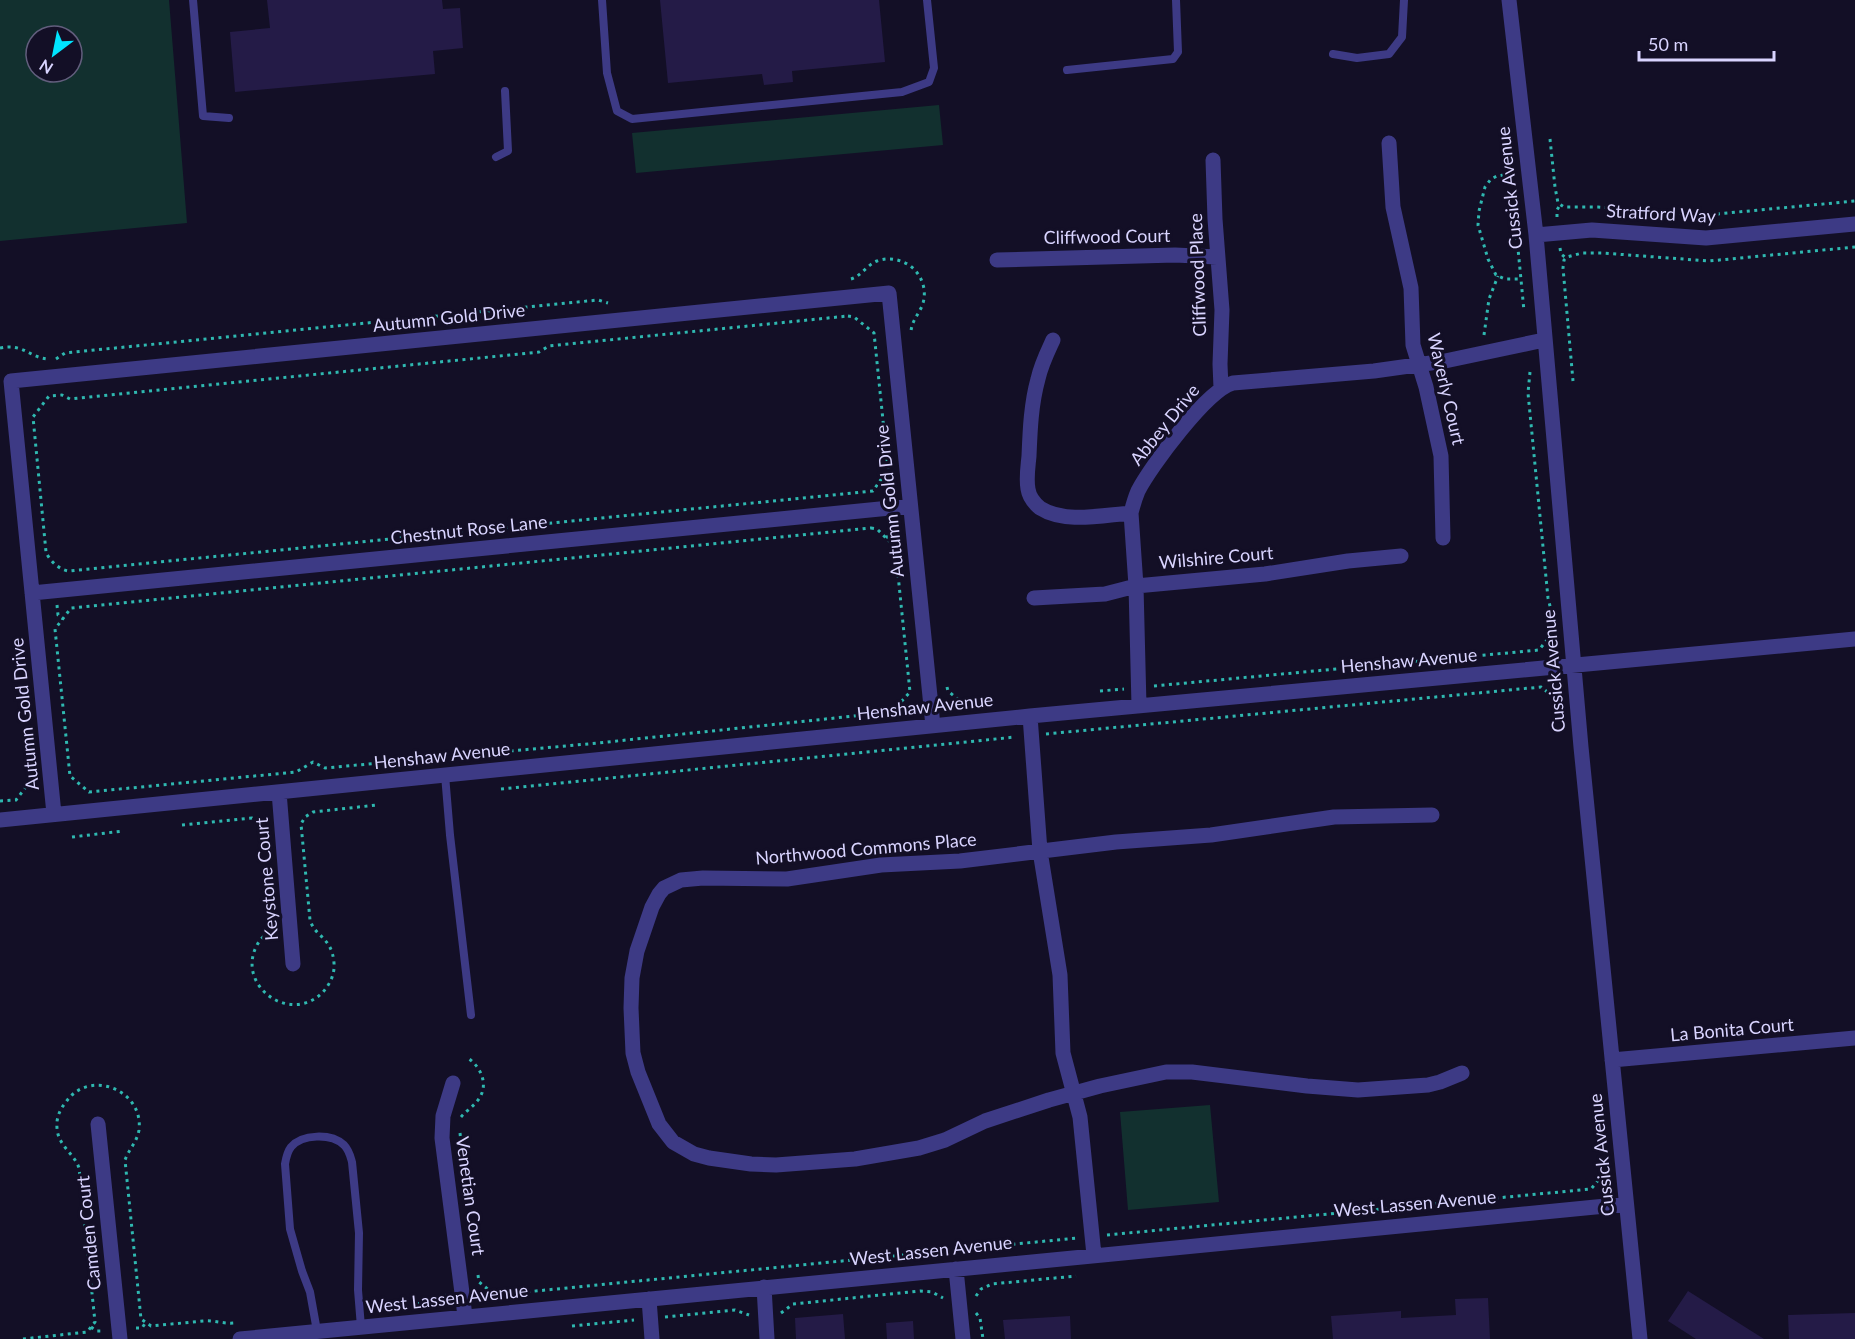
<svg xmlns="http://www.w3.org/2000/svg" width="1855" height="1339" font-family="Lato,sans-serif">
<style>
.green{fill:#12302f;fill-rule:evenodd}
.building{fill:#241b47}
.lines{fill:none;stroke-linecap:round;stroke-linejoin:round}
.path{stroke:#2fb8b0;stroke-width:3;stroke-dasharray:3 4.5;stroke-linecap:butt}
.service{stroke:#3d3a85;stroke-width:8}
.minor{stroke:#3d3a85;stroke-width:15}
.labels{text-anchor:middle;stroke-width:6;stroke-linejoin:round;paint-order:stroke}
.street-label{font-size:18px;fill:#d9d4ff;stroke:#130f26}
</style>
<rect width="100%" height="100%" fill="#130f26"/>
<path class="green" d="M0 0H169L187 223 0 241ZM36 36H72V72H36Z
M939 105 943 145 636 173 632 133Z
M1210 1105 1219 1202 1128 1210 1120 1112Z"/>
<path class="building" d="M267 0H442L443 9 460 8 463 48 433 51 435 74 235 92 230 32 270 28Z
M660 0H879L885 62 792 71 793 82 764 85 762 74 668 83Z
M1688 1291 1764 1339H1696L1668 1321Z
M1488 1298 1490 1339H1333L1331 1316 1401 1311V1318L1456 1315 1455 1299Z
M1855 1313V1339H1789L1788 1315Z
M843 1314 845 1339H796L795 1318Z
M1070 1316 1071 1339H1005L1003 1320Z
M913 1321 914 1339H887L886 1323Z"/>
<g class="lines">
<path class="path" d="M1550 139 1555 187 1558 203 1564 207H1598L1706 215 1855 201
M1511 174 1497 176 1491 179 1485 187 1479 211 1478 225 1488 259 1496 275 1505 279H1521
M1514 207 1524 311
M1557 217V210L1560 205
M1560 248 1561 254 1566 258
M851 279C861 276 867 265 877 261 888 257 899 259 909 265 922 274 928 291 922 306 918 315 912 321 911 331
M848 316 854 317 874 333 888 469 873 491 69 571C59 570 49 560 46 552L33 417 49 396 62 395 70 399 539 352 549 346Z
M1484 335 1489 299 1498 276
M0 348C24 343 29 358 49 359
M56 359 65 353 598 300 608 303
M1530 372 1528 393 1548 598 1551 610
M1573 381 1563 268 1564 260 1567 257 1582 253H1602L1709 261 1855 247
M881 480 886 483 887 493
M871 528 877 529 896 548V555L910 692 892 712 598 743 325 768 313 762 296 772 89 792 70 776 55 629 71 608Z
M886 538 891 533 890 524
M57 605 58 615 63 619
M1154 686 1539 650 1554 631
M947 687 948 691 965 705
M1100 691 1124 689
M1046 734 1541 687 1560 702
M501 789 1015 737
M0 801 16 800 32 779
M182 825 252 818 266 830
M72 837 123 831
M274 926C268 933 260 938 256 947 237 987 291 1025 323 992 330 984 335 974 334 963 332 937 315 937 310 920L301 824 305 817 313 812 377 805
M461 1117C466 1111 473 1107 478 1100 489 1086 482 1068 468 1058
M460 1133 462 1150
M1107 1235 1591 1189 1606 1171
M478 1275 479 1282 495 1295 1077 1238
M976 1296 981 1289 992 1284 1076 1276
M416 1304 437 1301 446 1295
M781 1313 793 1304 920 1291 932 1292 943 1298
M976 1313 980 1318 983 1339
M665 1317 735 1310 749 1315
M572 1326 634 1320
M91 1327 97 1331H102
M136 1328H142L146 1322
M23 1339 87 1332 95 1322 79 1168C74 1153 58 1146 57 1128 56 1118 60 1109 66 1102 89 1068 144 1090 139 1130 137 1142 129 1149 125 1160L141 1319 151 1326 203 1321C214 1320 223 1324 234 1323"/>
<path class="service" d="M193 0 203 116 229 118
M602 0 607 73 617 111 632 119 902 92 929 82 934 68 927 0
M1333 54 1357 58 1389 54 1402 37 1404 0
M1067 70 1173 59 1178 52 1176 0
M496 157 508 151 505 91
M445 775 450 835 471 1015
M317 1331 310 1292 302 1271 290 1229 285 1164C286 1158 287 1152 291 1147 302 1134 331 1133 344 1145 349 1150 350 1155 352 1162L359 1233 358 1290 361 1327"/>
<path class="minor" d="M1509 0 1536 235 1581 747 1640 1339
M1389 143 1393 207 1411 288 1413 345 1426 387 1441 456 1443 538
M1213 160 1215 219 1222 310 1220 364 1221 388
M1536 235 1592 230 1706 238 1855 224
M997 260 1175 255 1217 257
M1053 340C1047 353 1041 365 1038 379 1031 404 1030 431 1029 456 1028 467 1026 478 1028 489 1029 496 1034 503 1040 508 1065 524 1103 515 1131 513
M32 593 910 506
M1034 598 1105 594 1136 586 1265 574 1348 561 1401 556
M1139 706 1136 586 1131 513C1133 505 1135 498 1138 491 1151 466 1207 390 1233 383L1374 371 1445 361 1544 340
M1030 716 1040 851 1060 975 1063 1053 1080 1117 1094 1255
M279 792 293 964
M54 814 11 381 889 293 933 726
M1432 815 1334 817 1211 835 1116 842 960 861 881 865 787 879 703 878 681 880 664 888 659 894 652 907 637 951 632 978 631 1008 633 1053 638 1072 659 1124 673 1142 694 1154 709 1158 751 1164 776 1165 855 1159 919 1148 945 1140 985 1121 1049 1100 1100 1086 1166 1072H1192L1307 1086 1358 1090 1428 1085 1440 1082 1462 1073
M0 820 1030 716 1855 639
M1612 1060 1855 1038
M453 1083 443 1116 442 1138 465 1316
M98 1124 120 1339
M956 1269 963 1339
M764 1287 767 1339
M649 1299 652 1339
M240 1339 1626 1204"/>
</g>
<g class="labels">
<g class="street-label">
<text transform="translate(1510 188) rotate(-96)" y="6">Cussick Avenue</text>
<text transform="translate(1661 214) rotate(3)" y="6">Stratford Way</text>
<text transform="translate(1107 237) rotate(-1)" y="6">Cliffwood Court</text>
<text transform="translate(1198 275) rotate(-92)" y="6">Cliffwood Place</text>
<text transform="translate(449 318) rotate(-6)" y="6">Autumn Gold Drive</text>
<text transform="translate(1446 389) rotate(77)" y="6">Waverly Court</text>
<text transform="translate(1165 425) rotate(-51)" y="6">Abbey Drive</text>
<text transform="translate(890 501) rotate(-96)" y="6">Autumn Gold Drive</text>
<text transform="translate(469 530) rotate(-6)" y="6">Chestnut Rose Lane</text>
<text transform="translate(1216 558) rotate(-5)" y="6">Wilshire Court</text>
<text transform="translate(1409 661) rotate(-5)" y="6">Henshaw Avenue</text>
<text transform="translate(1554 671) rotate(-95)" y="6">Cussick Avenue</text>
<text transform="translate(925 707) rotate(-6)" y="6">Henshaw Avenue</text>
<text transform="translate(25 714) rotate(-96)" y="6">Autumn Gold Drive</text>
<text transform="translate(442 756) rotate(-6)" y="6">Henshaw Avenue</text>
<text transform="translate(866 849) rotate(-5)" y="6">Northwood Commons Place</text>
<text transform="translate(267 879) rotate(-95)" y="6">Keystone Court</text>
<text transform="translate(1732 1030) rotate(-5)" y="6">La Bonita Court</text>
<text transform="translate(1602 1155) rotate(-96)" y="6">Cussick Avenue</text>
<text transform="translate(470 1196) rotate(82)" y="6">Venetian Court</text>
<text transform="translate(1415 1204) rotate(-5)" y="6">West Lassen Avenue</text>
<text transform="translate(89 1233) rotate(-96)" y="6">Camden Court</text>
<text transform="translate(931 1251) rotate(-6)" y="6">West Lassen Avenue</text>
<text transform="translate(447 1299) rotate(-6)" y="6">West Lassen Avenue</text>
</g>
</g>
<g transform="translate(54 54) rotate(212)"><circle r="28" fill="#130f26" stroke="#625e7d" stroke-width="1.5"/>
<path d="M0-4.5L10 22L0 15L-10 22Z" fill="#00e5ff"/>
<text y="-9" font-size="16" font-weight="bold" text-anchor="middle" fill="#d9d4ff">N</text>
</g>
<path d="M1639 51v9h135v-9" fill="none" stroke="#d9d4ff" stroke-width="3"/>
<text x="1648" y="51" font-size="18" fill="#d9d4ff" stroke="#130f26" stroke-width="4.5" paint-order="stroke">50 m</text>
</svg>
